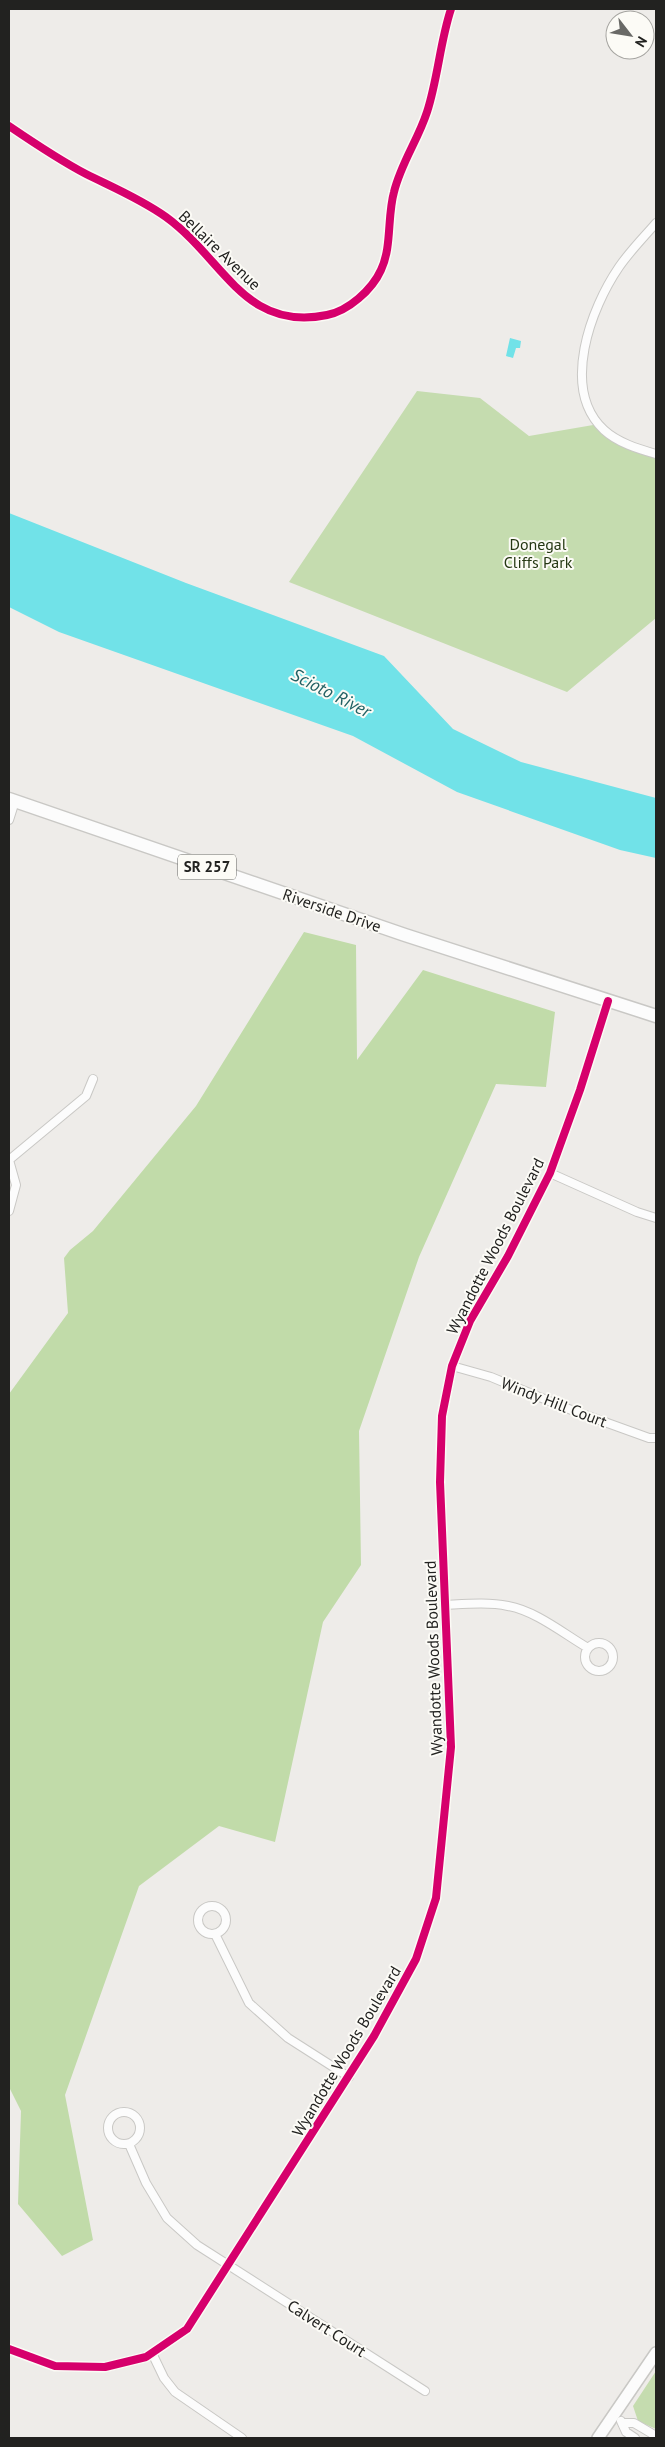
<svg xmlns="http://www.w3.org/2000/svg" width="665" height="2447" font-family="'PT Sans',sans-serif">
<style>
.green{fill:#c5dcaf}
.forest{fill:#c1dba9}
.water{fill:#71e2e8}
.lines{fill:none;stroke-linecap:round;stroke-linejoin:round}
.street-casing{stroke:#c9c8c5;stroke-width:10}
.secondary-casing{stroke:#c9c8c5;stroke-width:14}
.primary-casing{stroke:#c9c8c5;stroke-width:15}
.street{stroke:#fcfcfc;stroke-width:8}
.secondary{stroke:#fcfcfc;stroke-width:11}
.primary{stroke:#fcfcfc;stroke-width:12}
.cycleway-casing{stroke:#fcfbf6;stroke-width:11}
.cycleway{stroke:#d6006c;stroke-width:8}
.labels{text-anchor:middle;stroke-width:4;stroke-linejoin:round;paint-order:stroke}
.shield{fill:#fcfbf6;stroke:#636360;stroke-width:1}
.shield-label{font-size:15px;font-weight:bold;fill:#222220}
.street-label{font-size:16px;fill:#222220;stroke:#fcfbf6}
.park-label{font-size:16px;fill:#253813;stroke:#fcfbf6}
.water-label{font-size:18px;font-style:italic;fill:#226164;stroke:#fcfbf6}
</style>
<rect width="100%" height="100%" fill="#eeece9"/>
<path class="green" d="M417 391 480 398 529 436 599 424 605 431 656 454V618L567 692 289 582Z
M656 2371V2429L638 2421 633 2406Z"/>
<path class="forest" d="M304 932 356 945 357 1060 423 970 555 1012 546 1087 496 1084 419 1257 359 1431 361 1565 323 1622 275 1842 219 1826 139 1886 65 2095 93 2240 62 2256 18 2204 21 2111 9 2087V1394L68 1313 64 1258 70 1250 93 1231 196 1106Z"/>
<path class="water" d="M510 338 521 341 520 348H516L513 358 506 356Z
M9 513 186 583 384 656 453 729 521 762 656 798V858L620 850 457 792 353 736 59 632 9 607Z"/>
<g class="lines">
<g class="street-casing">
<path id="street" d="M9 126C34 143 59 160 86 174 112 187 141 199 166 217 224 259 244 332 327 315 348 311 372 290 381 270 392 247 387 217 394 192 401 163 418 140 427 112 438 78 440 42 451 9
M656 223C644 237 630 251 619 267 591 308 560 389 604 430 618 443 639 449 656 454
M9 820 15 801
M9 1160 86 1096 93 1079
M9 1160 16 1185 9 1211
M550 1173 637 1212 656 1218
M452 1366 491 1377 566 1408 649 1438H656
M445 1605C466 1604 488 1602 508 1606 536 1611 564 1634 588 1648
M585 1657a14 14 0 1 1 28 0a14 14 0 1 1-28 0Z
M198 1920a14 14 0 1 1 28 0a14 14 0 1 1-28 0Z
M215 1934 249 2003 288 2038 349 2077
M108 2128a16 16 0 1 1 32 0a16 16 0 1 1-32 0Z
M129 2144 146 2183 167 2218 197 2245 425 2391
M9 2349 55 2366 105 2367 146 2357 187 2329 374 2036 416 1959 436 1898 451 1747 440 1482 442 1416 452 1366 470 1321 508 1256 550 1173 580 1090 608 1001
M152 2353 164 2378 175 2392 242 2438
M621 2421 626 2432 635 2438
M623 2423H634L656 2436"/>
</g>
<g class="secondary-casing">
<path id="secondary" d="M598 2438 656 2353"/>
</g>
<g class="primary-casing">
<path id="primary" d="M9 799 405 935 656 1016"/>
</g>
<use href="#street" class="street"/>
<use href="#secondary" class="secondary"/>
<use href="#primary" class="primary"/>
<g class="cycleway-casing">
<path id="cycleway" d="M9 126C34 143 59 160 86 174 112 187 141 199 166 217 224 259 244 332 327 315 348 311 372 290 381 270 392 247 387 217 394 192 401 163 418 140 427 112 438 78 440 42 451 9
M9 2349 55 2366 105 2367 146 2357 187 2329 374 2036 416 1959 436 1898 451 1747 440 1482 442 1416 452 1366 470 1321 508 1256 550 1173 580 1090 608 1001"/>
</g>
<use href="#cycleway" class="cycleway"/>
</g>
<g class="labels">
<rect class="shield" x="178" y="854.5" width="58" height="25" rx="4"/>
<g class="shield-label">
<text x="207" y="872">SR 257</text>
</g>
<g class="street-label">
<text transform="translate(220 250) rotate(44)" y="6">Bellaire Avenue</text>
<text transform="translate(332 910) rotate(19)" y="6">Riverside Drive</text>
<text transform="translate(495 1246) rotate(-63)" y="6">Wyandotte Woods Boulevard</text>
<text transform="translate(554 1402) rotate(21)" y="6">Windy Hill Court</text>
<text transform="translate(433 1658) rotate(-92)" y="6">Wyandotte Woods Boulevard</text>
<text transform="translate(346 2051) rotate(-59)" y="6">Wyandotte Woods Boulevard</text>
<text transform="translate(327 2328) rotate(33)" y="6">Calvert Court</text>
</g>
<g class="park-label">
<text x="538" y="550">Donegal<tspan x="538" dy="18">Cliffs Park</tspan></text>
</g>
<g class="water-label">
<text transform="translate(331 693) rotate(27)" y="6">Scioto River</text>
</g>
</g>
<rect width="665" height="2447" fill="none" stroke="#222220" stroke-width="20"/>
<g transform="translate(630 35) rotate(121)"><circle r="24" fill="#fcfbf6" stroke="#a5a4a0"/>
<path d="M0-4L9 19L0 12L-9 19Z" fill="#696966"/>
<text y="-8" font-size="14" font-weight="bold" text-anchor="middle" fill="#222220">N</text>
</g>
</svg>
